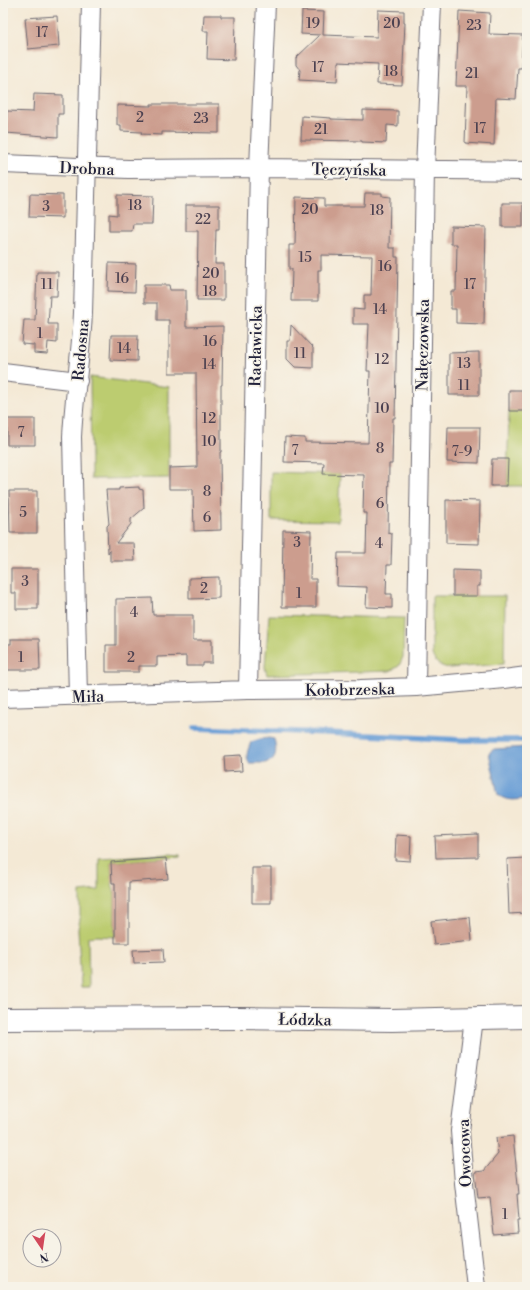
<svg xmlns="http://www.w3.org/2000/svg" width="530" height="1290" font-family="'Libre Bodoni',serif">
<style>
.green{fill:#bccc6f;stroke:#6f7755}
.water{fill:#699ed6;stroke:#466088}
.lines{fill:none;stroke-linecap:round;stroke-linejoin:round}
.stream{stroke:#699ed6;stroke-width:5.5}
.building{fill:#cc9d8e}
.minor-casing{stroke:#6c6871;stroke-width:20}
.major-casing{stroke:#6c6871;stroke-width:24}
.minor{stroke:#fff;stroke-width:18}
.major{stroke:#fff;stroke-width:22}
.labels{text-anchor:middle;stroke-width:3;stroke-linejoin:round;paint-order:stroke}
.number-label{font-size:14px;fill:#4c4150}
.street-label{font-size:16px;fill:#22223b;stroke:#f7f3e8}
</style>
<rect width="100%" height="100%" fill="#f7f3e8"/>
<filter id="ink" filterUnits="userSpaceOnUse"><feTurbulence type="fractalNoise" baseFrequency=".025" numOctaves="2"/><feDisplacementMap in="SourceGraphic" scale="8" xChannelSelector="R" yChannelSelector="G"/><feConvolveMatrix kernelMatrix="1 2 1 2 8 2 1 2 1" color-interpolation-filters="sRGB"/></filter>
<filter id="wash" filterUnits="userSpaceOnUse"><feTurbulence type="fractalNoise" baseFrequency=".012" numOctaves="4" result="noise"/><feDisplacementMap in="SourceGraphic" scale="16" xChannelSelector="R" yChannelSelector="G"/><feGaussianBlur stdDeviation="0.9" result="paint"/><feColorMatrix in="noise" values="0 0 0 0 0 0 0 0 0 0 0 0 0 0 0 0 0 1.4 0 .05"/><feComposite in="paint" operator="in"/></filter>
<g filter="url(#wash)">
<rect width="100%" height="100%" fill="#f4e9d5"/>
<path class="green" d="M90 377 169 387V478L91 479Z
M509 411H527V486H507Z
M271 472 340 474 338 521 271 520Z
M432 596H505L504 664 449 668C440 666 435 664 432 654Z
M269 615 404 618 403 657 399 666 390 671 267 675 265 667Z
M169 854 180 855V857L111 862 112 883 115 895V937L96 936 88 937 89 987H81L78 929 80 919V892L99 890V858Z"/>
<path class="water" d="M269 738 274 739C276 746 277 753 273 760L265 763H249C245 755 248 750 251 742L260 739Z
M527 747V798C516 800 508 802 498 795L489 753 494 749Z"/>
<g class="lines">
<path class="stream" d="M194 728 329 733 463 740H527"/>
</g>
<g id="blocks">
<path class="building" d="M378 10 404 11V23H405L402 85 377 84 378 64 338 62 337 82 299 80 300 70 296 65V58L320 35 301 34 302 11 324 12 323 35 377 37Z
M459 11 490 13 489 34 523 35 521 68H518L516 99 496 98 494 145 465 143 467 86H456Z
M204 15H221V17H235L234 60 207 59 208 31H203Z
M57 16 59 46 28 49 25 18Z
M34 94 63 95V114H58V137L6 133 7 111 33 112Z
M151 104H219V133L162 132V135L141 134 142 132 121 131V125H117V105L151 106Z
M363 110 398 111V126L387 125 386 143 362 142V141L301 140 302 116 331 118V119L363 120Z
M365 193H382V196L390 197 389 248H395V257H398L395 418H393L392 464H389L388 533 392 534 391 565H387L386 594H392V608L366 607 367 587 337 586 338 553H366L367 513H363L364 475 323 474 324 463 284 462 285 437 305 438V442L368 443 370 371H367L369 324H353V309L364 310V295H371L372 256 321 255V270H318V301H291L292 269H289V245H295L296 197 324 198V206H364Z
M30 194 63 195V218L29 217Z
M117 195 153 196 152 224H133L132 231H109V214L117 215Z
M502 203H523V227H502Z
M186 205H219V230H216L215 264H224V300H197L198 231H186Z
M451 226 486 227 484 324 456 323V309H451V291H456L457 244H451Z
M109 263 136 264 135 292 108 291Z
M37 272H58L57 296H50L48 324H57V343L48 342 47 354 34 353V345L22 344 24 320H35Z
M144 285H169L170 290H186V327L223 326 222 385H221V452H220L221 530 194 531 193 489H169V468L197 467 196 373H169V320H157V303H144Z
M291 325 313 348V368L295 367 287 359V341H290Z
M111 335H138L137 361 110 360Z
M479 352V395H449V353Z
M509 390H524V411H509Z
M7 419H35V445H7Z
M448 427H480L479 463 447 462Z
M492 459H508L507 486H491Z
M139 487V489L143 490 144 508 131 519V524L116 543H134L135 561H110V550L108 553 107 526 109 524 106 490H119V488Z
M9 491H37V533H10Z
M446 500 480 501 479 544 446 543Z
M283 530 311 531 310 579H316V607H282Z
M11 569H38V609H16V593H11Z
M453 570 480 571V586H477V596H453Z
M219 577V598L189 599V578Z
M152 598 153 615H193V640H212V663H203V666H186V656L157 657V666H139V672H106V645H116V599Z
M11 639H39L40 670H3V644H11Z
M241 755 242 771 225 772 224 756Z
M478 834V857L436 858 435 836Z
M396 835 411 836 410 861 395 860Z
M166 858 168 879 129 882V943H115V883H112L111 862Z
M527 858V913L509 914 507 859Z
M252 868H271V903H252Z
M470 917 472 941 434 945 431 921Z
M163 949 164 962 134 963 133 950Z
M513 1136 519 1194H517L519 1220H517L518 1233 494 1235 490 1197 478 1198 475 1172 484 1171 498 1154 496 1138Z"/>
</g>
</g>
<g filter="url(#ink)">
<use href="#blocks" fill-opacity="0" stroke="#6c6871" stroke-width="1"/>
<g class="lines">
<g class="minor-casing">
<path id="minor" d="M3 164 128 169 259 168 527 171
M3 372 78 381
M416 687 425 170 432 3
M248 690 259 168 266 3
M78 696 72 437C74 396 81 354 83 313L91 3
M3 698 248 690 360 689 416 687 504 679 527 676
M474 1018 460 1131 464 1183 476 1287"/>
</g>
<g class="major-casing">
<path id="major" d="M3 1019 238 1018 392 1020 527 1017"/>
</g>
<use href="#minor" class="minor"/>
<use href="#major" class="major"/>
</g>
</g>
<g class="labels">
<g class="number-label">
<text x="313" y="28">19</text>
<text x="392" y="28">20</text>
<text x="474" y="30">23</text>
<text x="42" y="37">17</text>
<text x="318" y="72">17</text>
<text x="391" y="76">18</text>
<text x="472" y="78">21</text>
<text x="140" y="122">2</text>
<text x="201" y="123">23</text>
<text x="480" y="133">17</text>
<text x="321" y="134">21</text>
<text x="135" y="210">18</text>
<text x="46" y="211">3</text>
<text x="310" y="214">20</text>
<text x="377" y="215">18</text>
<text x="203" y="224">22</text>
<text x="305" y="262">15</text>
<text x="385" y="271">16</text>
<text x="211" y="278">20</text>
<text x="122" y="283">16</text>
<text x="47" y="289">11</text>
<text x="470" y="289">17</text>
<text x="210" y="296">18</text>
<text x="380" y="314">14</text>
<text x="40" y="338">1</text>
<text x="210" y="346">16</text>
<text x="124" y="353">14</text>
<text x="300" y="358">11</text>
<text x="382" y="364">12</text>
<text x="464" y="368">13</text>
<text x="209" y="369">14</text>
<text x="464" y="390">11</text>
<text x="382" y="413">10</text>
<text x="209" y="423">12</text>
<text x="21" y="437">7</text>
<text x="209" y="446">10</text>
<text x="380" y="453">8</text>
<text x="295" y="455">7</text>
<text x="462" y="456">7-9</text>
<text x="207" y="496">8</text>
<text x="380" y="508">6</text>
<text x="23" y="517">5</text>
<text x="207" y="522">6</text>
<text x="297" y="547">3</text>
<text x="379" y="548">4</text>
<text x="25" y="586">3</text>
<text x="204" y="593">2</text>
<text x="299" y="598">1</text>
<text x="134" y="617">4</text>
<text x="21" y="662">1</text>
<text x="131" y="662">2</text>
<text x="505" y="1219">1</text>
</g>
<g class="street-label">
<text transform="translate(87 168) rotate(2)" y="6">Drobna</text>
<text transform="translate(349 169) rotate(1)" y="6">Tęczyńska</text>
<text transform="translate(422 345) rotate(-89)" y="6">Nałęczowska</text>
<text transform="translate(255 346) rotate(-89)" y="6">Racławicka</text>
<text transform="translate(80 350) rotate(-85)" y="6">Radosna</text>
<text transform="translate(350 689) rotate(-1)" y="6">Kołobrzeska</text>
<text transform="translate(88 696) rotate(-2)" y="6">Miła</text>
<text transform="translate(305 1019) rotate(1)" y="6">Łódzka</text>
<text transform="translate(464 1153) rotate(-92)" y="6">Owocowa</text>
</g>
</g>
<rect width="530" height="1290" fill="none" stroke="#f7f3e8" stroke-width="16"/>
<g transform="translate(42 1248) rotate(167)"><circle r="19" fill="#f7f3e8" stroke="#a29fa3"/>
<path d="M0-3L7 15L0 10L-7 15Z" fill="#d1495b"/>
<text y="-6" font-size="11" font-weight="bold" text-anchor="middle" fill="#22223b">N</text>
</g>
</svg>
